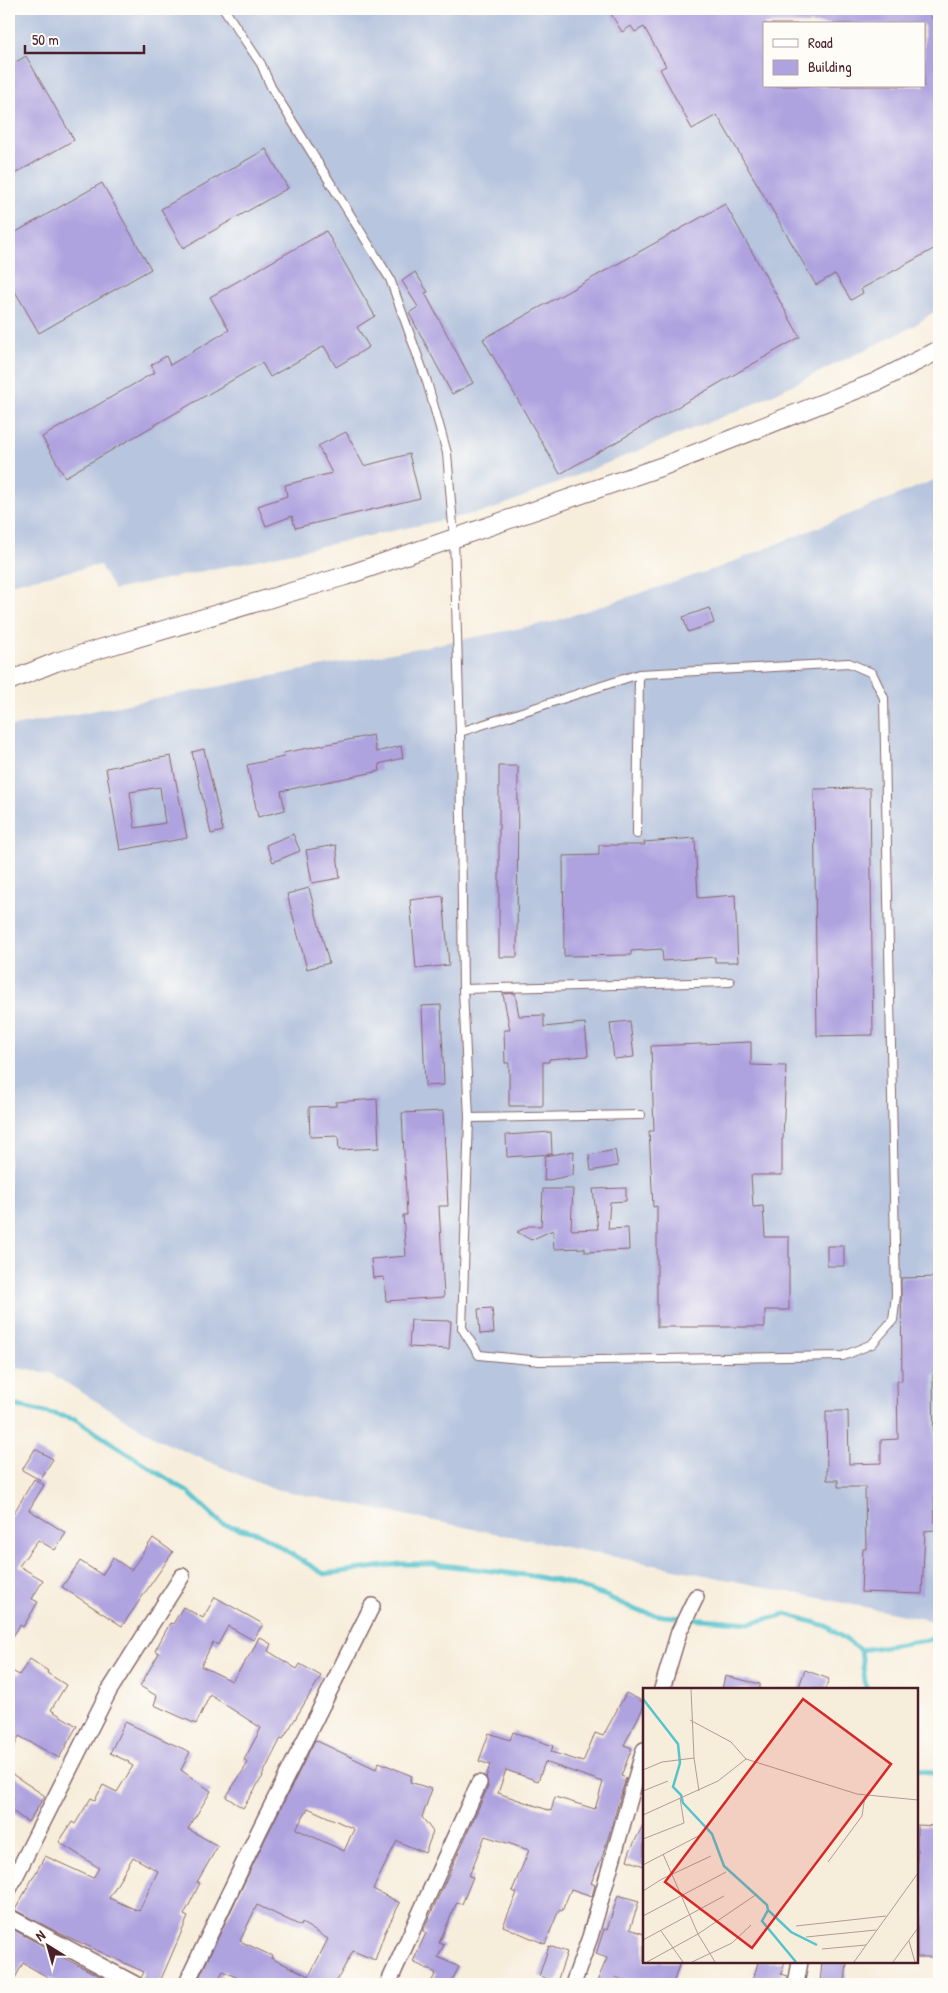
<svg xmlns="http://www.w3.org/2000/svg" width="948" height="1993" font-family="'Patrick Hand',sans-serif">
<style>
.industrial{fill:#b7c5de;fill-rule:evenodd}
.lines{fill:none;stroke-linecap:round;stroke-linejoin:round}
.stream{stroke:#56c3cd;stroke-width:5}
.building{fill:#aea2df;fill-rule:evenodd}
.service-casing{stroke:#876769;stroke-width:10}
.minor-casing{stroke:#876769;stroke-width:18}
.tertiary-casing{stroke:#876769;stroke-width:20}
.service{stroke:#fff;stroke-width:8}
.minor{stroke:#fff;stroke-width:15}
.tertiary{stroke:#fff;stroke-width:18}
.inset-river{fill:none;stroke:#56c3cd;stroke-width:2.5}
.inset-road{fill:none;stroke:#b29b95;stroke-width:1}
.view{fill:#d62828;fill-opacity:0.15;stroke:#d62828;stroke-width:2.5}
.inset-edge{fill:none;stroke:#4a1f2b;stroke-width:2.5}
</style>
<rect width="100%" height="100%" fill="#fdfcf7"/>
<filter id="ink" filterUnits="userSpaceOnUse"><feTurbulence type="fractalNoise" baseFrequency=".02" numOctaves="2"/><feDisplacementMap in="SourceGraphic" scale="10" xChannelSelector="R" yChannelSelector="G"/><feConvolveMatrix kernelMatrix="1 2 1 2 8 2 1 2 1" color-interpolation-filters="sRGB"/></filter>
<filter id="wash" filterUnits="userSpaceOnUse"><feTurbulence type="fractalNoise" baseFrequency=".0096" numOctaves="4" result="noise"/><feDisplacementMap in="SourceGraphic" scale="20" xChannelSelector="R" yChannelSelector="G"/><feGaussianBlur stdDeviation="1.12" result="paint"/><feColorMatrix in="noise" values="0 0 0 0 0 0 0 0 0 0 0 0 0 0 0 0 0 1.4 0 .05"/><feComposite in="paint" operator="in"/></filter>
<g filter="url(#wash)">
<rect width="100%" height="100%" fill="#f7eddb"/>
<path class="industrial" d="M9 9H939V308L912 327 749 406 491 510 114 590 100 565 9 584ZM764 24H924V86H764Z
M939 478V1622L270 1488 161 1441 50 1373 9 1367V727L552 622 720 567Z"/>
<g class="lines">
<path class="stream" d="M9 1404 75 1419 189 1493 222 1524 258 1533 324 1574 400 1564H434L533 1576 568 1583 606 1596 638 1611 664 1616 751 1623 786 1614 826 1626 861 1650 866 1689
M861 1650 934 1639 939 1640
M917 1769 939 1775"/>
</g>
<g id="blocks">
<path class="building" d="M608 9H927L939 31V246L861 289 863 293 851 300 835 274 816 285 717 115 692 129 660 69 666 66 644 27 635 32 631 26 622 32ZM764 24H924V86H764Z
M26 56 74 140 9 177V66Z
M266 149 288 188 183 248 161 209Z
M102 183 151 269 39 333 9 281V236Z
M725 204 800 337 560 474 483 339Z
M326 231 375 316 357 327 369 347 336 367 324 346 270 377 262 363 65 477 42 437 155 372 151 365 166 356 170 365 229 330 210 297Z
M415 272 428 292 425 293 473 383 452 394 409 313 418 307 402 281Z
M346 432 364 466 409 454 420 498 295 528 292 516 266 526 258 506 287 496 285 485 332 473 318 446Z
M709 608 714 623 688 632 683 617Z
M373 735 376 752 401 746 403 758 379 764 380 771 281 791 285 810 258 817 247 765 284 757 283 753Z
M204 749 223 831 211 834 192 752Z
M171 756 187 838 120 850 106 768ZM160 787 165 823 135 828 130 792Z
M499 766H518L517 957H499Z
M870 788 873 1035 817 1036 814 789Z
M293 834 300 851 273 862 266 845Z
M695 838 698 898 735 895 738 962H715V957L663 961 662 949 631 951V955L564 956 563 856 599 855V845H645L644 842Z
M336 845 340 878 312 883 306 850Z
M309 888 329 963 307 969 287 894Z
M443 896 449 965 416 969 410 900Z
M515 993 519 1016 544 1015V1027L585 1023 588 1056 549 1059V1062H543V1106H509V1063H505L504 1030H510L503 994Z
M441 1005 444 1085 425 1086 422 1006Z
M630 1021 634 1057 614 1059 610 1023Z
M751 1042V1065L786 1066 783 1139H782V1175H751L753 1207 763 1206 765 1237H789V1310H765V1327H657V1206L653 1207 649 1131H654L651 1046Z
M377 1099 379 1148 339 1150 338 1136 310 1137 309 1107 336 1106V1102Z
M443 1111 448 1206H439L444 1297 386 1301 384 1277 373 1278 371 1259 406 1256 403 1215H407L402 1113Z
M551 1132 552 1154 507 1157 506 1135Z
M615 1150 618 1166 591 1171 589 1155Z
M574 1151 573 1175 544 1181 545 1156Z
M626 1188V1201L610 1202 608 1229 628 1228 629 1250 585 1252V1248L554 1249 553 1230 531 1240 517 1232 529 1226H541L543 1189H573L571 1228 572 1230 598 1229 593 1189Z
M827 1246H844V1266H827Z
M938 1277 939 1375H933L935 1530 925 1531 922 1594 861 1592 863 1549H866L865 1487H838V1480H827L826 1411H848L849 1464 881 1463V1440L898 1439 897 1381H902L901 1278Z
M492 1308 494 1333 480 1334 478 1309Z
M411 1320 451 1321 449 1349 409 1347Z
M35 1449 53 1459 40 1480 22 1470Z
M34 1479 44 1485 29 1510 66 1533 55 1550 38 1540 19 1566 43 1580 32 1599 38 1602 23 1627 20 1625 9 1643V1521Z
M153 1538 173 1552 122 1626 62 1587 80 1561 102 1575 113 1558 131 1570Z
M215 1597 263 1624 253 1640 228 1626 218 1645 213 1642 201 1666 232 1681 253 1650 259 1637 271 1644 268 1651 297 1669 300 1664 321 1676 283 1739 281 1738 262 1776H263L243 1808 226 1797 248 1763 244 1760 261 1728 210 1695 196 1724 154 1705 157 1696 140 1686 159 1653 155 1651 170 1623 173 1624 183 1607 203 1618Z
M30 1659 48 1671 47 1673 66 1685 51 1710 77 1726 59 1758 19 1736 9 1759V1669L19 1675Z
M805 1670 829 1679 825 1689H798Z
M725 1676 760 1684V1689H722Z
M626 1693 644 1702V1706L624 1745 632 1748 621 1776 626 1778 603 1855 591 1883 595 1885 592 1896 571 1889 562 1911 559 1910 545 1944 503 1926 517 1893 512 1891 529 1850 485 1836 469 1876 473 1877 462 1904 457 1902 439 1943 444 1945 438 1957 459 1967 450 1984H430L436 1973 413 1962 426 1933 423 1931 488 1787 486 1777 490 1765 479 1761 489 1733 510 1740 513 1732 553 1746 551 1752 583 1762 595 1733 603 1736ZM545 1762 603 1782 595 1809 555 1797 551 1811 498 1793 506 1770 538 1781Z
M125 1722 190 1752 181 1770 211 1791 188 1829 218 1846 197 1882 200 1883 184 1915 188 1917 159 1984H144L141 1978 144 1972 53 1930 15 1910 45 1856 93 1878 99 1868 59 1842 72 1822 75 1824 91 1798 95 1800 103 1785 117 1792 133 1766 128 1763 129 1762 110 1753ZM133 1857 158 1871 139 1911 109 1898Z
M315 1740 376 1769 379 1762 412 1776 410 1782 432 1789 422 1817 433 1832 425 1853 397 1841 373 1889 400 1903 385 1932 375 1960 353 1951 335 1984H250L223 1971 216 1984H196L268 1833ZM308 1808 354 1829 344 1851 296 1829ZM257 1905 301 1926 302 1923 328 1939 309 1976 271 1958 272 1956 240 1941Z
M9 1772 45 1796 28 1822 9 1809 14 1798 9 1795Z
M644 1823V1866L627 1860 630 1851Z
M917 1825 939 1826V1957H917Z
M618 1895 639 1901 630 1929 644 1934V1962H680L673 1984H632L616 1977 613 1984H596L607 1958 596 1954 604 1929 607 1930Z
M9 1927 45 1947 44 1948 115 1984H60L23 1963 12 1984H9Z
M549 1946 567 1952 557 1982 539 1976Z
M758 1962H785L781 1974 788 1976 787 1984H752Z
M822 1962H847L845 1984H820Z"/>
</g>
</g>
<g filter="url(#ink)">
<use href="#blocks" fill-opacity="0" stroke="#876769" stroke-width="1"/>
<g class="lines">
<g class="service-casing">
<path id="service" d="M224 9 261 64 271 87 390 279 427 382 447 453 454 538 460 732 463 989 469 1118 462 1328 479 1355 540 1361 843 1356 872 1344 893 1320 896 1295 884 698 872 673 849 663 639 674 460 732
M637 834 639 674
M463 989 730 982
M469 1118 641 1115"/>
</g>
<g class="minor-casing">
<path id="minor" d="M662 1689 679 1632 696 1597
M9 1889 109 1691 182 1576
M9 1917 135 1984
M186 1984 260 1829 372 1606
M388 1984 479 1783
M573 1984 590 1937 644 1750
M796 1984 800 1962"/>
</g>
<g class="tertiary-casing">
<path id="tertiary" d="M9 681 56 662 345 576 666 465 876 382 939 350"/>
</g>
<use href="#service" class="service"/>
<use href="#minor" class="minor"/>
<use href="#tertiary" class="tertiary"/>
</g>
</g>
<g transform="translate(643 1688)">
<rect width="275" height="275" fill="#f7eddb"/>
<path class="inset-river" d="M0 11 35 56 37 75 30 99 38 107 40 115 69 146 81 178 124 217 125 222 119 233 153 274M125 222 148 244 174 257"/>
<path class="inset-road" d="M48 1 51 70M47 32 88 54 103 71M0 82 19 74 51 70 56 103M0 103 25 93M0 127 75 93 103 71 214 106 275 112M0 151 41 135 37 110M20 166 55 246 72 274M185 174 219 128 222 108M0 177 59 146M0 203 19 191 68 168M0 228 83 184M153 238 243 228M18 243 40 274M163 249 233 242M0 252 81 208M266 253 272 274M179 261 223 257M4 274 55 246 114 206M49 274 89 255 108 237M211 274 275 185M250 274 275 240"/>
<path class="view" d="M160 11 248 76 109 260 22 194Z"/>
<rect width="275" height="275" class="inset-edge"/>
</g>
<rect width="948" height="1993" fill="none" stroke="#fdfcf7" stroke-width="30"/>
<rect x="763" y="22" width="162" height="65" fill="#fdfcf7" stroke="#b5a4a5"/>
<rect x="773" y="39" width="25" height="8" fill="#ffffff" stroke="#b5a4a5"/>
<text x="808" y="48" font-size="15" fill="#4a1f2b">Road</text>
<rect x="773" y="60" width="25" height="15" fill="#aea2df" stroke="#b5a4a5"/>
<text x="808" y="72" font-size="15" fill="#4a1f2b">Building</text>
<g transform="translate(48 1946) rotate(323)" stroke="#fdfcf7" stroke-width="4" paint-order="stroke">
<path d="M0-4L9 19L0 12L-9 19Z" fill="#4a1f2b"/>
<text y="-8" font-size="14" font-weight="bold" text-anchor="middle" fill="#4a1f2b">N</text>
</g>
<path d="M25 45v8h119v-8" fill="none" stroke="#4a1f2b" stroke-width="2.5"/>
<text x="32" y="45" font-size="15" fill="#4a1f2b" stroke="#fdfcf7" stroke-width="4" paint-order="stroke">50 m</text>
</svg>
